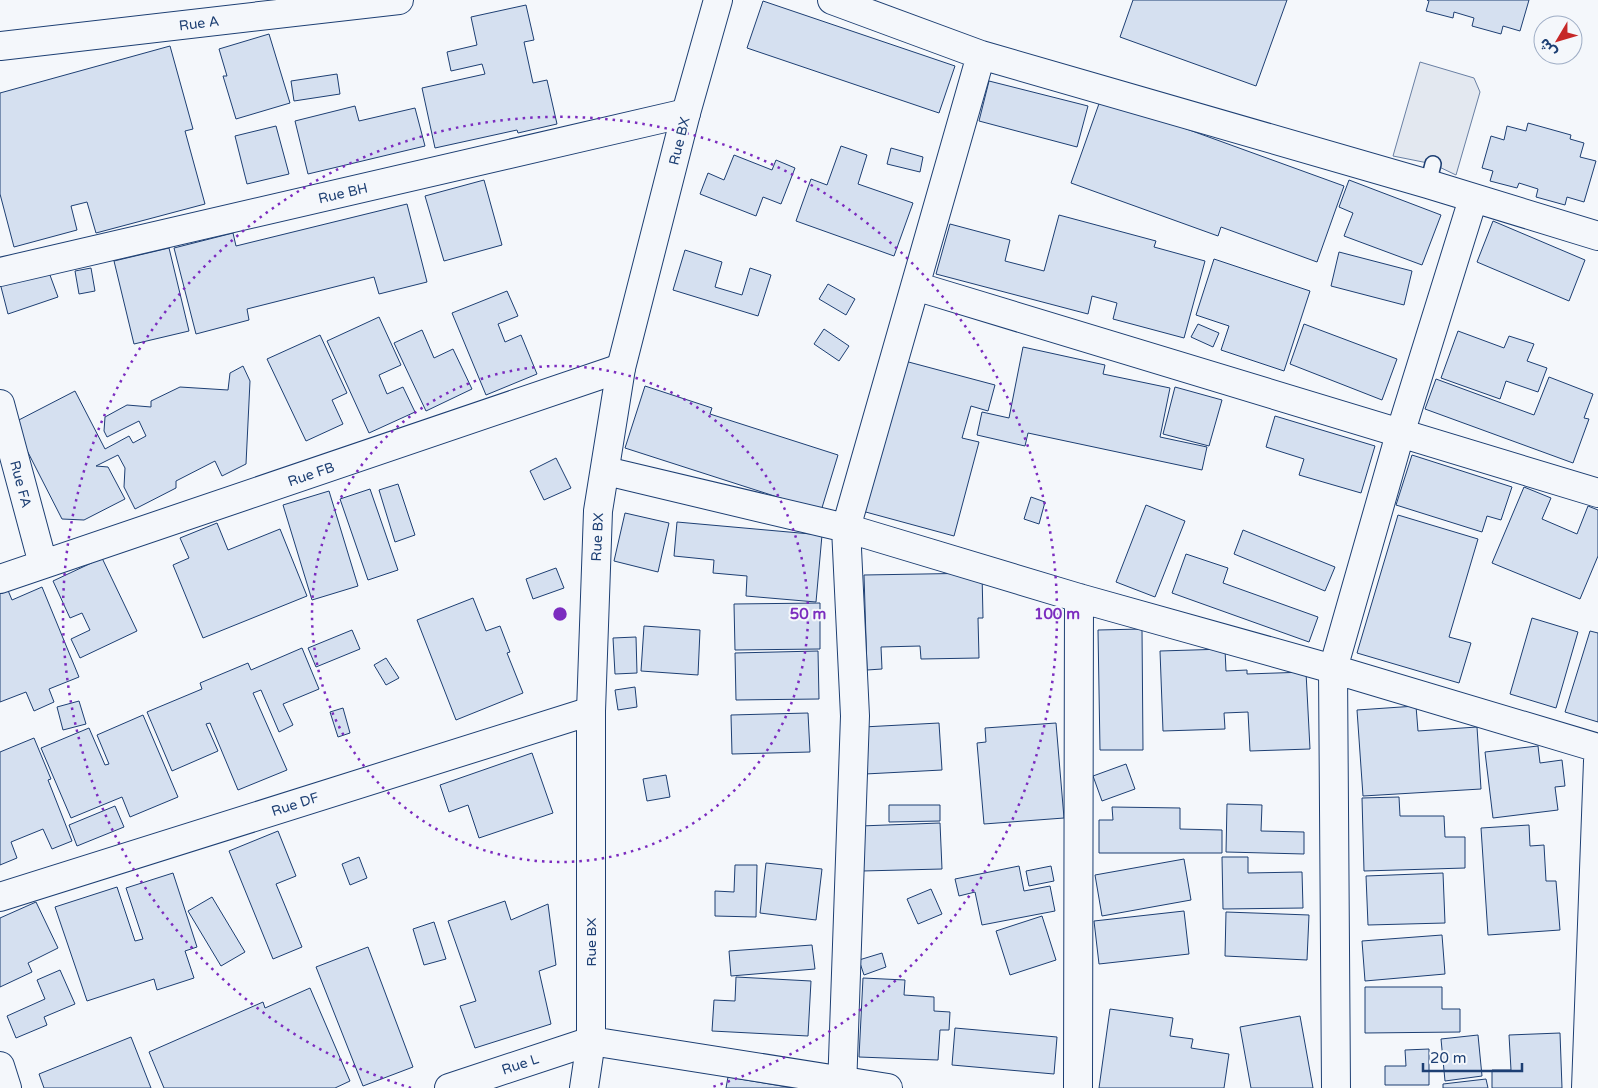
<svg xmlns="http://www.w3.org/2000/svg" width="1598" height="1088" font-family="'Varela Round','Noto Sans Arabic',sans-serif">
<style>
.parking{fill:#e3e8f0;stroke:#687fa3}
.building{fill:#d5e0f0;stroke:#1d3f73}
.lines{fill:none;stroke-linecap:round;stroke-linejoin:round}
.lane-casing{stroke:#1d3f73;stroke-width:18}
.street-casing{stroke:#1d3f73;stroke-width:30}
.secondary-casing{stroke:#1d3f73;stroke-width:30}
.lane{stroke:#f4f7fb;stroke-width:15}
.street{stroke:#f4f7fb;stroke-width:28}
.secondary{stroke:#f4f7fb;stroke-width:28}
.ring{fill:none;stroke:#7b2cbf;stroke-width:2.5;stroke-dasharray:2.5 5}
.labels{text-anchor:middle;stroke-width:4;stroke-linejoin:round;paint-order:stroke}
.street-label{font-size:14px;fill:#1d3f73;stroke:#f4f7fb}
.centre{fill:#7b2cbf;stroke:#f4f7fb;stroke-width:2.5}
.ring-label{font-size:15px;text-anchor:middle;font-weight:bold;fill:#7b2cbf;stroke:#f4f7fb;stroke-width:4;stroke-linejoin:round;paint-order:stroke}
</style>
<rect width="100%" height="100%" fill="#f4f7fb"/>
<path class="parking" d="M1420 62 1474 78 1480 92 1456 175 1433 164 1393 156Z"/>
<path class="building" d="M1133 0H1287L1256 86 1120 37Z
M1427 0H1529L1520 31 1503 26 1501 34 1472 26 1474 18 1454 12 1453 18 1426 11 1429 1Z
M763 1 955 66 939 113 747 48Z
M526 5 534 40 524 42 533 83 547 80 557 124 518 133 517 130 435 148 422 88 485 74 482 64 451 71 447 52 477 45 471 17Z
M269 34 290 103 236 119 223 76H227L219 49Z
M170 46 193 129 185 131 205 204 96 233 87 202 71 206 77 230 14 247 0 194V93Z
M337 74 340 94 294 101 291 81Z
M989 81 1088 106 1077 147 979 121Z
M1101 98 1344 186 1317 262 1221 227 1218 236 1071 183Z
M355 106 359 121 415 108 425 146 308 174 295 121Z
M1528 123 1571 135 1570 139 1584 143 1580 157 1596 161 1584 202 1567 197 1565 205 1536 197 1538 189 1519 183 1517 188 1490 181 1493 171 1482 168 1491 136 1504 140 1507 126 1526 131Z
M276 126 289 174 247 184 235 136Z
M841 146 867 155 858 184 913 203 894 256 796 221 811 179 827 185Z
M891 148 923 157 920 172 887 164Z
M734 155 772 170 776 160 795 168 781 204 763 197 756 216 700 194 708 173 724 180Z
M484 180 502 245 444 261 425 196Z
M1349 180 1441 215 1422 265 1344 236 1353 213 1339 207Z
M407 204 427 282 379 294 374 277 247 309 249 320 196 334 174 248 233 233 236 246Z
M1059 215 1156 241 1154 247 1205 261 1184 338 1113 319 1117 303 1092 296 1088 314 936 274 950 224 1010 240 1005 261 1044 271Z
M1493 221 1585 260 1569 301 1477 262Z
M169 248 189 331 134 344 114 261Z
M685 250 722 262 715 287 742 295 750 268 771 275 758 316 673 290Z
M1339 252 1412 271 1404 305 1331 286Z
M1214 259 1310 291 1284 371 1221 350 1229 326 1196 315Z
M47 267 58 297 8 314 0 283Z
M91 268 95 291 79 294 75 271Z
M828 284 855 299 846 315 819 299Z
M507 291 518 316 498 324 505 342 521 335 537 374 486 395 452 313Z
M379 317 401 365 379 375 387 394 403 387 415 412 369 433 327 341Z
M1198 324 1219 333 1213 347 1191 337Z
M1304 324 1397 359 1382 400 1290 364Z
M824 329 849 346 839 361 814 344Z
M422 330 434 358 453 349 472 389 426 411 394 343Z
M1458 331 1504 348 1509 336 1534 344 1527 361 1547 368 1538 392 1506 381 1500 399 1441 378Z
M320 335 347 393 332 400 343 424 306 441 267 359Z
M1023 347 1105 365 1103 374 1170 388 1160 437 1207 447 1202 470 1028 433 1025 446 977 435 982 412 1009 418Z
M901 360 995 385 988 411 971 406 962 438 979 442 954 536 862 511Z
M243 366 250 381 246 464 222 476 215 461 176 481V488L135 509 124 487 125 468 118 455 96 466 108 467 125 499 84 520 62 519 13 423 75 391 105 449 129 436 133 443 146 436 139 421 107 437 104 431 105 417 127 405 151 407V401L180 387 228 390 230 373Z
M1549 377 1593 394 1584 418 1589 419 1573 463 1425 409 1436 379 1534 415Z
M645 386 712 408 710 414 838 455 821 511 625 448Z
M1175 387 1222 400 1209 446 1163 434Z
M1275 416 1375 446 1361 493 1299 475 1304 459 1266 447Z
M1412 455 1512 487 1501 520 1487 516 1482 532 1396 505Z
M556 458 571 488 544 500 530 471Z
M398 484 415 535 395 542 379 490Z
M1524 487 1551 498 1542 519 1577 534 1588 506 1598 510V556L1580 599 1492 563Z
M370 489 398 570 368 580 340 499Z
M329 491 358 586 312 600 283 505Z
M1031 497 1045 502 1039 524 1024 519Z
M1146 505 1185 521 1155 597 1116 582Z
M625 513 669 523 658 572 614 561Z
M1398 515 1478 539 1449 637 1471 643 1459 683 1357 653Z
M677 522 822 535 816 602 746 596 747 576 713 573 714 560 674 556Z
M217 523 228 550 280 529 307 596 203 638 173 565 189 558 180 538Z
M1243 530 1335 567 1325 591 1234 554Z
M1186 554 1228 568 1223 583 1318 617 1309 642 1172 593Z
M102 558 137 631 80 658 71 639 90 630 82 613 70 618 53 581Z
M556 568 564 588 533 599 526 579Z
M982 573 983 618H978L979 658 921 659 920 646 881 647 882 669 867 670 864 575Z
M42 587 79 677 49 689 54 702 34 711 26 692 0 702V591L7 588 12 600Z
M473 598 486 631 500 626 510 652 507 653 523 693 456 720 417 620Z
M820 603V649L735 650 734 604Z
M1532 618 1578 632 1556 708 1510 694Z
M644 626 700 630 698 675 641 671Z
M1142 629 1143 750H1100L1098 630Z
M352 630 360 649 316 667 308 648Z
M1590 631 1598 633V722L1565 712Z
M636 637 637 673 615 674 613 638Z
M302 648 319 689 283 704 293 725 279 732 261 690 253 693 287 770 238 790 210 723 206 724 218 751 172 771 147 712 202 689 200 683 248 663 251 670Z
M1225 649 1226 671 1247 670V674L1306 672 1310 749 1250 751 1248 712 1224 713 1225 729 1163 731 1160 651Z
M818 651 819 699 736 700 735 653Z
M386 658 399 678 386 685 374 665Z
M635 687 637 707 618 710 615 690Z
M79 701 86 724 63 730 57 707Z
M1416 706 1418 731 1477 727 1481 789 1363 796 1357 710Z
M343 708 350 733 338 737 330 712Z
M808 713 810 752 732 754 731 715Z
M143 715 178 797 130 817 122 797 71 818 41 748 89 728 105 765 109 764 97 735Z
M939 723 942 770 865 774 863 727Z
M1056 723 1064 818 984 824 977 743 986 742 985 728Z
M34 738 51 779 48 780 72 841 52 849 43 829 11 842 17 858 0 865V752Z
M1538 746 1540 763 1562 760 1565 786 1555 787 1558 810 1493 818 1485 752Z
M532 753 553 813 479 838 468 805 449 812 440 785Z
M1126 764 1135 789 1102 801 1093 776Z
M666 775 670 797 647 801 643 779Z
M1399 797 1400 816H1444L1445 837H1465V868L1364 871 1362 798Z
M1227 804 1262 805 1261 831 1304 832V854L1226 852Z
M889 805H940V821L889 822Z
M115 806 124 827 77 846 69 825Z
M1112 807 1180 808V829L1222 830V853H1099V820H1113Z
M940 823 942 869 862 871 860 826Z
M1529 825 1530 846 1544 845 1546 881H1556L1560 930 1488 935 1481 828Z
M278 831 296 876 276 884 302 947 273 959 229 851Z
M359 857 367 878 350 885 342 864Z
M1222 857H1248V873L1302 872 1303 908 1223 909Z
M1184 859 1191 900 1102 916 1095 875Z
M766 863 822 869 816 920 760 913Z
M735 865H757L756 917 715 916V891L734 892Z
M1019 866 1024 891 1050 886 1055 911 982 925 975 892 959 896 955 879Z
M1051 866 1054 881 1029 886 1026 871Z
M173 873 197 947 185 951 194 978 157 990 154 979 87 1001 55 907 117 887 135 941 143 939 126 888Z
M1443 873 1445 923 1368 925 1366 876Z
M931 889 942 914 918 924 907 899Z
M212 897 245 952 221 966 188 911Z
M505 901 511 920 548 904 556 965 539 971 551 1024 475 1048 460 1006 476 1001 448 921Z
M36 902 58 948 28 963 32 972 0 987V918Z
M1184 911 1189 954 1099 964 1094 921Z
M1226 912 1309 915 1307 960 1225 956Z
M1042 916 1056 960 1010 975 996 931Z
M434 922 446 959 424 965 413 929Z
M1442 935 1445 974 1365 981 1362 941Z
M812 945 815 969 731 976 729 951Z
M368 947 413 1067 363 1086 316 967Z
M882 953 886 967 864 975 859 960Z
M60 970 75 1004 44 1017 47 1025 16 1038 7 1016 45 999 37 980Z
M736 977 811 981 808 1036 712 1031 714 1000 735 1001Z
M863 978 905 980 904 995 934 997V1011L950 1012 949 1030H940L938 1060 859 1057Z
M1365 987H1442V1009H1460V1032L1365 1033Z
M310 988 350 1081 335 1088H164L149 1052 263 1002 265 1008Z
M1110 1009 1173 1018 1170 1036 1193 1039 1191 1048 1229 1054 1224 1088H1099Z
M1300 1016 1313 1088H1251L1240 1027Z
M955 1028 1057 1037 1054 1074 952 1065Z
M1560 1033 1562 1088H1492V1070H1511L1509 1035Z
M1478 1035 1482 1076 1445 1081 1441 1039Z
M131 1037 151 1088H44L39 1074Z
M1429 1049V1085H1385V1066H1406L1405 1050Z
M728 1077 793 1088H726Z
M1486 1079 1488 1088H1443V1084Z"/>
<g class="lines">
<g class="lane-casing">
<path id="lane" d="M1428 184 1433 164"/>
</g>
<g class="street-casing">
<path id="street" d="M832 0 981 55 846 528 855 716 842 1088
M981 55 1428 184 1598 236
M0 272 686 113
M915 286 1598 493
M0 404 43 564
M606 471 846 528 1079 598 1333 669 1598 748
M0 579 621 368
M0 897 591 711
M0 1066 7 1088
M449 1088 591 1041
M1078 1088 1079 598
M1336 1088 1333 669 1400 434 1473 199
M1586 1088 1598 761"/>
</g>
<g class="secondary-casing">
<path id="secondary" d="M0 46 399 0
M591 1041 888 1088
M584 1088 591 1041V711L598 511 621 368 686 113 718 0"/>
</g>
<use href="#lane" class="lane"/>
<use href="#street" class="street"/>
<use href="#secondary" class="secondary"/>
</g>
<g class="ring">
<circle cx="560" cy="614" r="248"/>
<path d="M411 1088A497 497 0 1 1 709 1088"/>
</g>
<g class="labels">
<g class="street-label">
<text transform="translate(199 23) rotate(-7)" y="5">Rue A</text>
<text transform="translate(679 141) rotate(-76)" y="5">Rue BX</text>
<text transform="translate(343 193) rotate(-13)" y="5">Rue BH</text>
<text transform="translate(311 474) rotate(-19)" y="5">Rue FB</text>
<text transform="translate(21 484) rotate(75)" y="5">Rue FA</text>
<text transform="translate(597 537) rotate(-87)" y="5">Rue BX</text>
<text transform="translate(295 804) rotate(-18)" y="5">Rue DF</text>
<text transform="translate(591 942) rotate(-90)" y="5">Rue BX</text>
<text transform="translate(520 1064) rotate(-18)" y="5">Rue L</text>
</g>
</g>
<circle cx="560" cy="614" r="8" class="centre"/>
<g class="ring-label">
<text x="808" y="619">50 m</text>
<text x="1057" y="619">100 m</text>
</g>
<g transform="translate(1558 40) rotate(232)"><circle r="24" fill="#f4f7fb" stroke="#9eadc5"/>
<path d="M0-4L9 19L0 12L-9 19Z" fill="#c62828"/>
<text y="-8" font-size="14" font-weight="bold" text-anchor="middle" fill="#1d3f73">ش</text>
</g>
<path d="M1423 1063v8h99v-8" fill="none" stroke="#1d3f73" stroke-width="2.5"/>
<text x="1430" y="1063" font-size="15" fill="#1d3f73" stroke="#f4f7fb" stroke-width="4" paint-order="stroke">20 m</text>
</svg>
